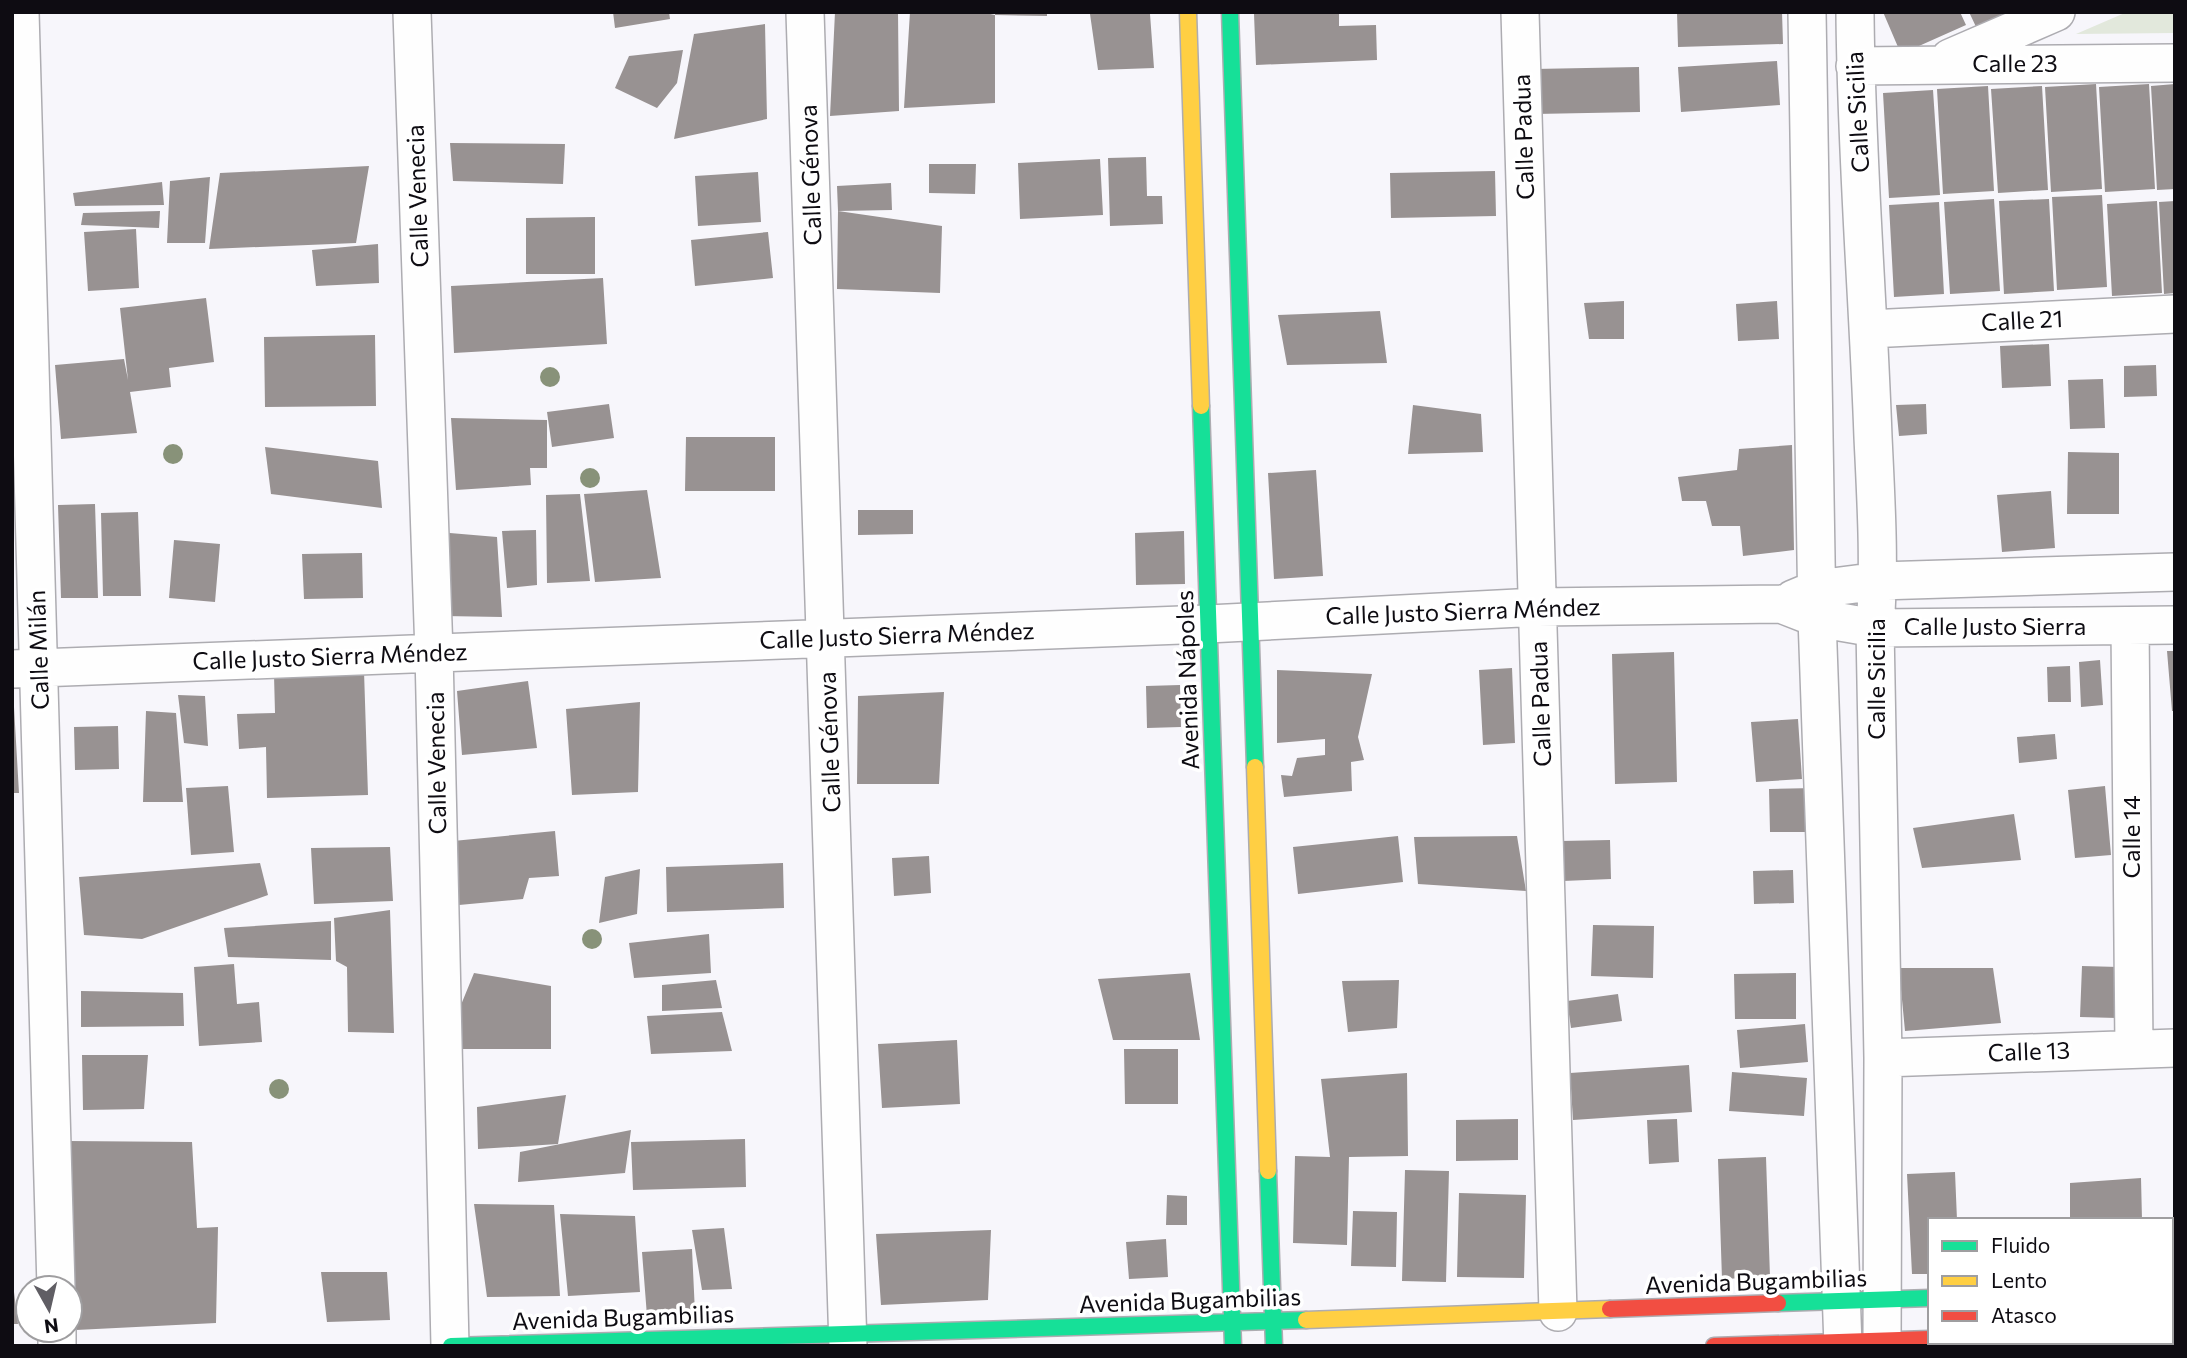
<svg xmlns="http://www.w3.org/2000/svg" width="2187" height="1358" font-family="Commissioner,sans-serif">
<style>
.green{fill:#e2e8dc}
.building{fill:#989292}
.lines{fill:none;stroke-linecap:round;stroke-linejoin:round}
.street-casing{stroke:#adacb1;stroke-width:40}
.fast-casing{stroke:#adacb1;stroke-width:19}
.slow-casing{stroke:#adacb1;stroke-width:19}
.jam-casing{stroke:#adacb1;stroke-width:19}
.street{stroke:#fefefe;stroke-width:37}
.fast{stroke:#16e098;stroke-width:16}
.slow{stroke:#ffcf43;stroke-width:16}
.jam{stroke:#f24e42;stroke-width:16}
.tree{fill:#889279}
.labels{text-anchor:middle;stroke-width:7;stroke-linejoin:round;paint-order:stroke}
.street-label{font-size:24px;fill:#0e0c12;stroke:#fff}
</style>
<rect width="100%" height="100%" fill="#f7f6fb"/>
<path class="green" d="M2127 12H2175V33L2076 34Z"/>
<path class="building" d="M613 12H669L670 19 615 28Z
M835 12H898L899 111 830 116Z
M910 12H981L995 15V103L904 108Z
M995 12H1047V16L995 15Z
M1310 12H1339V26L1376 25 1377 60 1256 65 1254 14Z
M1677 12H1782L1783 44 1678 47Z
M1883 12H1960L1966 25 1901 54Z
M1969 12H2013L1978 31Z
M1090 14H1150L1154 68 1098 70Z
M765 24 767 119 674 139 694 34Z
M683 50 677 83 657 108 615 88 629 56Z
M1777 61 1780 105 1681 112 1678 67Z
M1639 67 1640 112 1535 114 1534 69Z
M2096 84 2102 189 2051 192 2045 87Z
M2149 84 2155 189 2105 192 2099 87Z
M2175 84V189L2157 190 2151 86Z
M1988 86 1994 191 1943 194 1937 89Z
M2042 86 2048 190 1998 193 1991 89Z
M1933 90 1940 195 1889 198 1883 93Z
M450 143 565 144 563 184 453 181Z
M1146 157 1147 196H1162L1163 224 1110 226 1108 158Z
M1100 159 1103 215 1020 219 1018 163Z
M929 164H976L975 194 929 193Z
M369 166 356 243 209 249 220 173Z
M1495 171 1496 216 1391 218 1390 173Z
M758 172 761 222 698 226 695 176Z
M210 177 205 243H167L170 181Z
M162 182 164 205 75 206 73 193Z
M891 183 892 210 838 211 837 186Z
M2102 195 2107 287 2057 290 2052 197Z
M1994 199 2000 291 1950 294 1944 202Z
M2049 199 2054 291 2004 294 1999 201Z
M2157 201 2162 293 2112 296 2107 204Z
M2175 201V293L2164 294 2159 202Z
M1939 202 1944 294 1894 297 1889 205Z
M160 211 159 228 81 225 83 213Z
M838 211 942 226 940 293 837 289Z
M595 217V274H526V218Z
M136 229 139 288 88 291 84 232Z
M768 232 773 278 695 286 691 240Z
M378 244 379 283 316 286 312 250Z
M603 278 607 344 454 353 451 286Z
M206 298 214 362 169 368 171 387 130 392 137 433 61 439 55 365 124 359 128 380 120 308Z
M1624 301V339H1589L1584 303Z
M1777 301 1779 339 1738 341 1736 304Z
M1380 311 1387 363 1287 365 1278 315Z
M375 335 376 406 265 407 264 337Z
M2049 344 2051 386 2002 388 2000 346Z
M2156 365 2157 396 2124 397V366Z
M2103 379 2105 428 2070 429 2068 380Z
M609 404 614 438 552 447 547 412Z
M1926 404 1927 434 1899 436 1896 405Z
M1413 405 1481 414 1483 452 1408 454Z
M451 418 547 420V468H530L531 485 456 490Z
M686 437H775V491H685Z
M1792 445 1794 550 1743 556 1740 526H1712L1706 501H1682L1678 477 1737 470 1739 449Z
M265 447 378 461 382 508 271 494Z
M2068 452 2119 453V514H2067Z
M1316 470 1323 576 1274 579 1268 473Z
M647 490 661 578 595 582 584 494Z
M2051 491 2055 548 2002 552 1997 495Z
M580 494 590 581 547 583 546 495Z
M95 504 98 598H61L58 505Z
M858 510H913V534L858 535Z
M138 512 141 596H103L101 513Z
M536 530 537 585 507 588 502 531Z
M1184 531 1185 584 1136 585 1135 533Z
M438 532 497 537 502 617 444 616Z
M174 540 220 544 215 602 169 598Z
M362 553 363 598 304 599 302 554Z
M2167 651H2175V711H2172Z
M1674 652 1677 782 1615 784 1612 654Z
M2100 660 2103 705 2081 707 2079 662Z
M2070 666 2071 702H2048L2047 667Z
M1512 668 1515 743 1483 745 1479 670Z
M1277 670 1372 674 1358 737 1364 760 1351 762 1352 791 1284 797 1281 775 1292 776 1297 758 1325 755V739L1277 743Z
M364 671 368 795 267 798 266 747 239 749 237 714 275 713 274 675Z
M528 681 537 748 462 755 457 691Z
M1180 685 1181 727 1147 728 1146 686Z
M944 692 939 784H857L858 696Z
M178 695 205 696 208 746 184 743Z
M640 702 638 792 572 795 566 709Z
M12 707H14L19 793H12Z
M146 711 176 713 183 802H143Z
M1798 719 1802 779 1756 782 1751 722Z
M118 726 119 769 75 770 74 727Z
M2055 734 2057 759 2019 763 2017 737Z
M228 786 234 852 191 855 186 788Z
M2105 786 2111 855 2075 858 2068 790Z
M1815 788V832H1770L1769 789Z
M2014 814 2021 860 1922 868 1913 828Z
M555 831 559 876 529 878 523 899 459 905 453 841Z
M1398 836 1403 882 1298 894 1293 847Z
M1517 836 1526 891 1418 884 1414 837Z
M1610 840 1611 879 1563 881 1561 841Z
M390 847 393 901 314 904 311 848Z
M929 856 931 893 894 896 892 858Z
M260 863 268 895 142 939 84 935 79 877Z
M783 863 784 908 667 912 666 867Z
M640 869 637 914 599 923 605 877Z
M1793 870 1794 903 1754 904 1753 871Z
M390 910 394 1033 348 1032 347 967 336 961 334 918Z
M331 921V960L228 957 224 928Z
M1593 925 1654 926 1653 978 1591 976Z
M709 934 711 973 634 978 629 943Z
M234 964 237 1004 259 1002 262 1042 199 1046 194 967Z
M2082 966 2119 967 2117 1018 2080 1017Z
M1899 968H1993L2001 1023 1905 1031Z
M474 973 551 986V1049H443Z
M1190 973 1200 1040H1113L1098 979Z
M1796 973V1019H1735L1734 974Z
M716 980 722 1008 662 1011V985Z
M1399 980 1397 1028 1348 1032 1342 981Z
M81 991 183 993 184 1026 81 1027Z
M1618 994 1622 1021 1571 1028 1567 1001Z
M722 1012 732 1051 651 1054 647 1016Z
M1805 1024 1808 1062 1740 1068 1737 1030Z
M957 1040 960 1104 882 1108 878 1044Z
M1124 1049H1178V1104H1125Z
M82 1055H148L144 1109 83 1110Z
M1689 1065 1692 1112 1573 1120 1570 1073Z
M1732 1072 1807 1078 1804 1116 1729 1111Z
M1407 1073 1408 1156 1349 1157 1347 1245 1293 1243 1295 1156 1330 1157 1321 1079Z
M566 1095 558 1144 478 1149 477 1107Z
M1518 1119V1160L1456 1161V1120Z
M1677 1119 1679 1162 1649 1164 1647 1120Z
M631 1130 625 1173 518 1182 520 1152Z
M745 1139 746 1187 633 1190 631 1142Z
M68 1141 192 1142 197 1228 218 1227 216 1323 76 1330Z
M1766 1157 1770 1277 1722 1279 1718 1159Z
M1405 1170 1449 1171 1446 1282 1402 1281Z
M1955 1172 1957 1220H1930V1274H1912L1907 1174Z
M2141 1178 2142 1220H2070V1183Z
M1459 1193 1526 1195 1524 1278 1457 1277Z
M1167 1195 1187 1196V1225H1166Z
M474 1204 554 1205 560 1296 487 1297Z
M1353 1211 1397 1212 1396 1267 1351 1266Z
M560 1214 635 1216 640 1292 568 1296Z
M724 1228 732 1289 702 1290 692 1230Z
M991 1230 988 1300 881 1305 876 1234Z
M1166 1239 1168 1277 1129 1279 1126 1242Z
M692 1249 695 1313 647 1316 642 1252Z
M321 1272H387L390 1320 327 1322Z
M12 1292H14L18 1324H12Z"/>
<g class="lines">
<g class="street-casing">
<path id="street" d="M20 12 56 1288
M412 12 434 653 450 1346
M805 12 848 1346
M1520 12 1558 1312
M1807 12 1817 618 1843 1346
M1855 12C1856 154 1868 296 1873 437 1876 501 1880 564 1875 628L1883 1058 1882 1346
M1950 58 2056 12
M1855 66 2175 63
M1869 329 2175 314
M1793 599 1817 589 1879 581 2175 572
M2130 626 2134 1048
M12 669 1208 624 1538 607 1781 604 1817 618 1875 628 2175 625
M1883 1058 2175 1048
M57 1330V1346
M2135 1342V1346"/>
</g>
<g class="fast-casing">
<path id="fast" d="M1230 12 1255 767
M1201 406 1233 1346
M1268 1171 1274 1346
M2171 1289H2175
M1778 1303 1930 1298
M2171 1331H2175
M451 1346 1306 1320"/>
</g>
<g class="slow-casing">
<path id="slow" d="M1188 12 1201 406
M1255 767 1268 1171
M1306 1320 1610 1309"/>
</g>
<g class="jam-casing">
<path id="jam" d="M1610 1309 1778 1303
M1714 1346 1930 1339"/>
</g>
<use href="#street" class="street"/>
<use href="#fast" class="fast"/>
<use href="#slow" class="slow"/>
<use href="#jam" class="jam"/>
</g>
<g class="tree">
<circle cx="550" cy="377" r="10"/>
<circle cx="173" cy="454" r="10"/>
<circle cx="590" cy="478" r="10"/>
<circle cx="592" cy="939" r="10"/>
<circle cx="279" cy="1089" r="10"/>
</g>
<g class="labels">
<g class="street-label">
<text x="2015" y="72">Calle 23</text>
<text transform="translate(1858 112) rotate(-93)" y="8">Calle Sicilia</text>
<text transform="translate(1524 137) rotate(-92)" y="8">Calle Padua</text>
<text transform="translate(811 175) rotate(-92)" y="8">Calle Génova</text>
<text transform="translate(418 196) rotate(-92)" y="8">Calle Venecia</text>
<text transform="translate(2022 321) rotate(-3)" y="8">Calle 21</text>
<text transform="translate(1463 612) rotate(-2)" y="8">Calle Justo Sierra Méndez</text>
<text x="1995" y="635">Calle Justo Sierra</text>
<text transform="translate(897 636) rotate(-2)" y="8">Calle Justo Sierra Méndez</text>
<text transform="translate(39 650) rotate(-92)" y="8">Calle Milán</text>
<text transform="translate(330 657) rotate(-2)" y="8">Calle Justo Sierra Méndez</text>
<text transform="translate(1877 679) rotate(-90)" y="8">Calle Sicilia</text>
<text transform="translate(1188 680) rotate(-92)" y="8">Avenida Nápoles</text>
<text transform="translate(1541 704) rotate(-92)" y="8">Calle Padua</text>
<text transform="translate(830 742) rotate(-92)" y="8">Calle Génova</text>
<text transform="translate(437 763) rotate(-91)" y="8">Calle Venecia</text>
<text transform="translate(2132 837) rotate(-90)" y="8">Calle 14</text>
<text transform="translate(2029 1052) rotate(-2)" y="8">Calle 13</text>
<text transform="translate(1756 1282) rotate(-2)" y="8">Avenida Bugambilias</text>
<text transform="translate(1190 1301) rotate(-2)" y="8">Avenida Bugambilias</text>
<text transform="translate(623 1318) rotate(-2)" y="8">Avenida Bugambilias</text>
</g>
</g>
<rect width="2187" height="1358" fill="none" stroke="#0e0c12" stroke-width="28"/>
<rect x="1928" y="1218" width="245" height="126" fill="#ffffff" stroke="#9f9ea0" stroke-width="2"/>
<rect x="1942" y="1241" width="35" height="10" fill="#16e098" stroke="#9f9ea0" stroke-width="2"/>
<text x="1991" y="1253" font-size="21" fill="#0e0c12">Fluido</text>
<rect x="1942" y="1276" width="35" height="10" fill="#ffcf43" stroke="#9f9ea0" stroke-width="2"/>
<text x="1991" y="1288" font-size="21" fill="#0e0c12">Lento</text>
<rect x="1942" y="1311" width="35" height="10" fill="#f24e42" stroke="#9f9ea0" stroke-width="2"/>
<text x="1991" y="1323" font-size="21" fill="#0e0c12">Atasco</text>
<g transform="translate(49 1309) rotate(172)"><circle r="33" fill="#ffffff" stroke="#9f9ea0" stroke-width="2"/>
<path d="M0-5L12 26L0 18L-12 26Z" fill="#605e64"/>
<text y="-10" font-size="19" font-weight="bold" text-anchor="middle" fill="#0e0c12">N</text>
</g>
</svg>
